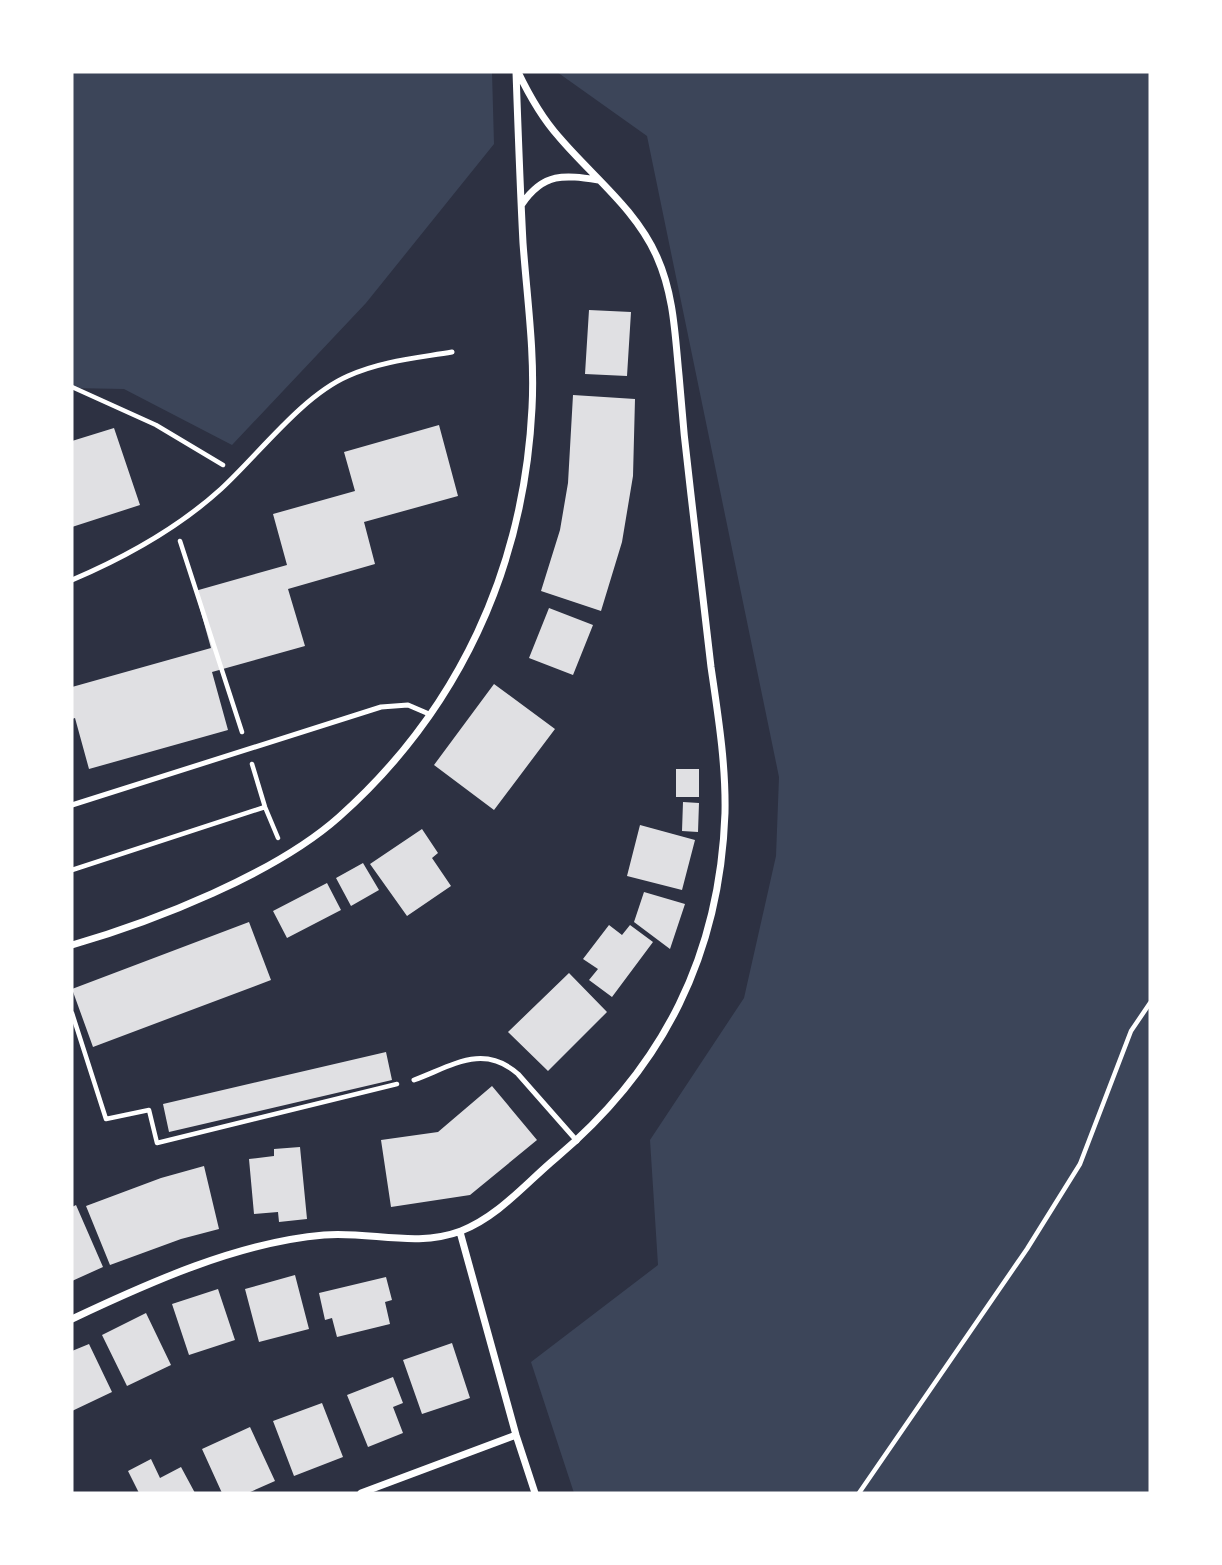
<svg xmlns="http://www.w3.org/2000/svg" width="1222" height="1565" font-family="'Fira Sans',sans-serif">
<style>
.green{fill:#3c4559}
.building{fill:#e0e0e3}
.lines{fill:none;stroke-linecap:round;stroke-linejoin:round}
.path{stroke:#fff;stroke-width:4.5}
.service{stroke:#fff;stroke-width:5}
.minor{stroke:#fff;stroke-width:7}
</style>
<rect width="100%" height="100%" fill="#2d3142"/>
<path class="green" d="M72 72H492L494 144 366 303 232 445 124 389 72 388Z
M557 72H1150V1493H574L531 1362 658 1265 650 1140 744 998 776 856 779 777 647 136Z"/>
<path class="building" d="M589 310 631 312 627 376 585 374Z
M573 395 635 399 633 476 622 542 601 611 541 591 560 530 568 483Z
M439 425 458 496 364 522 375 564 288 589 305 646 212 672 228 730 89 769 75 718 72 719V687L211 648 195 591 287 565 273 514 355 491 344 452Z
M114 428 140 505 72 527V441Z
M549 608 593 625 573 675 529 658Z
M494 684 555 729 494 810 434 765Z
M676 769H699V797H676Z
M683 802 699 803 698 832 682 831Z
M640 825 695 840 682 890 627 876Z
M422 829 438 853 432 858 451 886 407 916 370 864Z
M363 863 379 890 351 906 336 878Z
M327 883 341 910 287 938 273 911Z
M644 892 685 904 670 949 634 922Z
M249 922 271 980 93 1047 72 989Z
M609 925 622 935 630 925 653 942 612 997 589 980 598 969 583 959Z
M569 973 607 1012 548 1071 508 1032Z
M386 1052 392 1080 169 1132 163 1104Z
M492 1086 537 1140 470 1195 391 1207 381 1140 438 1132Z
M300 1147 307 1219 279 1222 278 1212 254 1214 249 1159 274 1156V1149Z
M204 1166 219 1229 181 1239 110 1265 86 1206 161 1178Z
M76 1205 103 1267 72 1281V1207Z
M295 1275 309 1329 259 1342 245 1289Z
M386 1277 392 1300 385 1302 390 1324 337 1337 332 1318 325 1320 319 1293Z
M218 1289 235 1340 189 1355 172 1304Z
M146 1313 171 1365 127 1386 102 1335Z
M452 1343 470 1398 422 1414 403 1360Z
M89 1344 112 1392 72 1411V1351Z
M393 1377 403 1403 393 1407 403 1433 368 1447 347 1395Z
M322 1403 343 1457 294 1476 273 1421Z
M250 1427 275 1481 248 1493H222L202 1449Z
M151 1459 160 1478 181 1467 195 1493H139L128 1471Z"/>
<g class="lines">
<path class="path" d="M72 387 156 425 223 465
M180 541 242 732
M252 764 265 807 278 838
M72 870 265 807
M72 1013 106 1119 149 1110 157 1143 397 1084
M859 1493 1027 1249 1080 1164 1131 1031 1150 1003"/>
<path class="service" d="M72 580C126 557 177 529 221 489 259 454 302 396 348 376 381 361 417 358 452 352
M72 805 381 707 408 705 429 714
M414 1080C452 1066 483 1043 518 1074L577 1141"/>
<path class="minor" d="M522 204C544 172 564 175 599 180
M72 945C155 921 275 874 339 817 459 710 524 568 532 408 535 353 527 298 523 243 520 186 518 129 516 72
M460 1232 516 1435 535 1493
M72 1319C148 1283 239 1242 324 1235 370 1231 416 1248 461 1231 499 1216 526 1183 556 1158 664 1067 720 954 725 813 726 764 718 715 711 667 704 610 698 552 691 495 686 455 682 415 679 375 675 335 674 295 657 257 636 209 592 176 559 137 542 118 529 95 518 72
M361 1493 516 1435"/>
</g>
<rect width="1222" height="1565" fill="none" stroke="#ffffff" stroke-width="147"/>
</svg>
